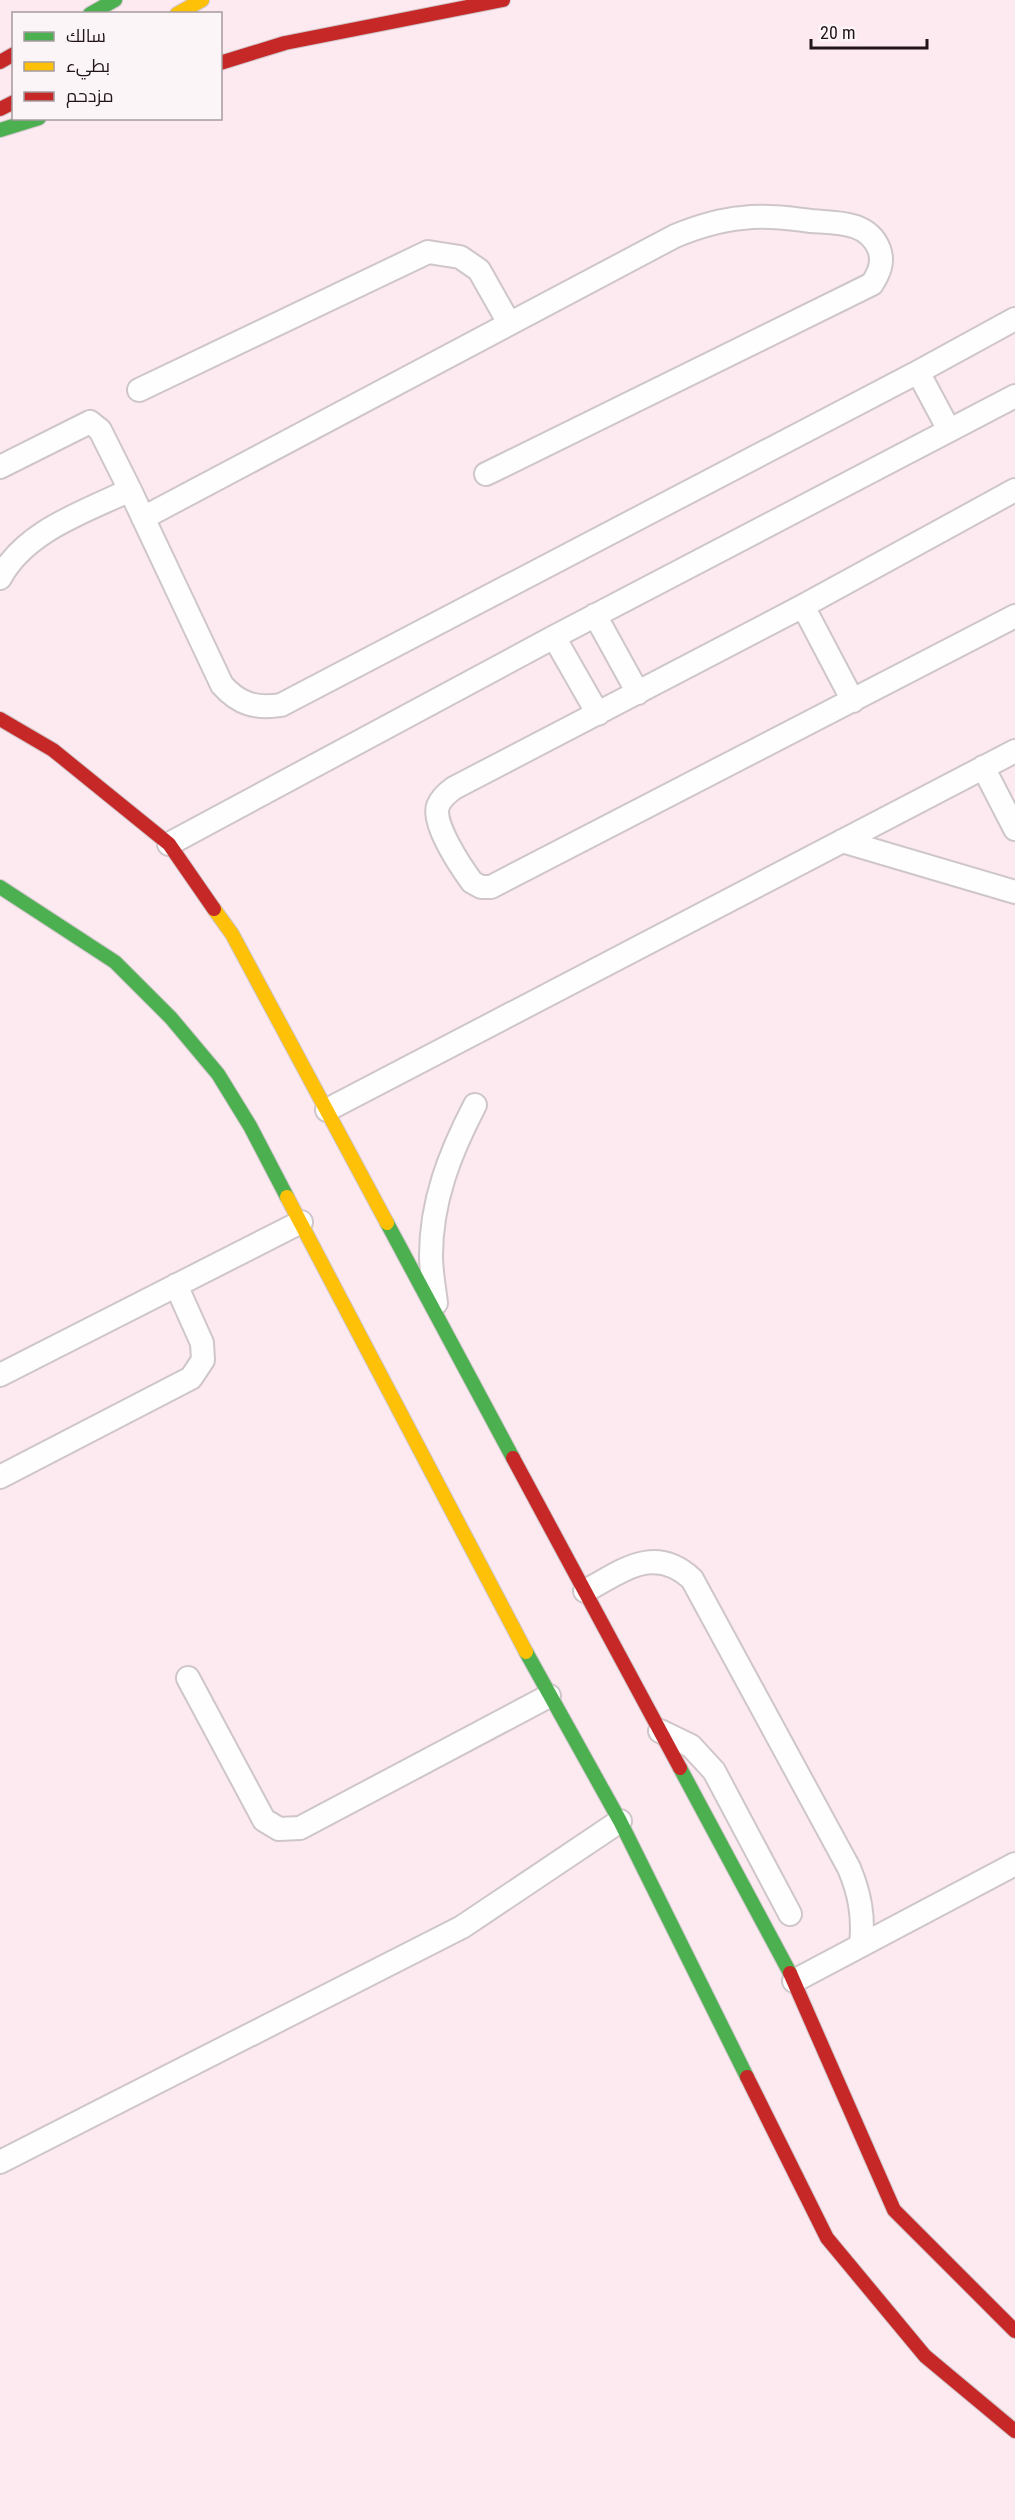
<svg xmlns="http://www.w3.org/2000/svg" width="1015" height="2520" font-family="'Roboto Condensed',Cairo,sans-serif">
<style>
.built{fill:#fceaf0;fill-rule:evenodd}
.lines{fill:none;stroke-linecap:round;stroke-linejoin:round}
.lane-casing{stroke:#cfc6c9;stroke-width:26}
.fast-casing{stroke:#cfc6c9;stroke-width:16}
.slow-casing{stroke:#cfc6c9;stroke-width:16}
.jam-casing{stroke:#cfc6c9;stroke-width:16}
.lane{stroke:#fefefe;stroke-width:22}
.fast{stroke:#4caf50;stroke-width:14}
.slow{stroke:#ffc107;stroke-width:14}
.jam{stroke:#c62828;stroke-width:14}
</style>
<rect width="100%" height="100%" fill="#fbf6f8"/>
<path class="built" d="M0 0H1015V2520H0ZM14 14H220V118H14Z"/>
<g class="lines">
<g class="lane-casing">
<path id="lane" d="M918 372 949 430
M139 390 428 252 460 257 479 270 509 323
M0 467 90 422 100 430 130 490C84 512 25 531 0 578
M130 490 222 685C239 704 256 709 281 705L918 372 1015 319
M1015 490 803 606 454 788C447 793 441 798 438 806 432 824 461 867 472 882L481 887H491L1015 616
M143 518 675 236C697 227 718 220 742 218 765 215 788 218 811 221 837 223 868 221 879 249 884 262 879 273 872 284L486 474
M803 606 853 701
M595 615 638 693
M554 637 598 714
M983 767 1015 829
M842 841 1015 892
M169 844 554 637 1015 396
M327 1110 1015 751
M436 1303C434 1287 431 1271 431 1256 431 1201 450 1153 475 1105
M0 1375 301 1222
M0 1477 191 1378 203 1360 202 1343 176 1285
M585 1591C623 1571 654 1544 692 1579L849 1868C860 1894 864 1917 861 1945
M188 1678 264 1820 279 1829 300 1828 549 1696
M660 1731 691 1746 714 1771 790 1914
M794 1981 1015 1864
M0 2162 462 1927 620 1821"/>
</g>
<g class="fast-casing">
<path id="fast" d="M90 14 115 0
M0 130 39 118
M0 887 115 962 171 1018 218 1074 250 1126 287 1197
M387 1223 513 1458
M526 1652 620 1821 747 2077
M680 1768 790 1973"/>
</g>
<g class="slow-casing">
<path id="slow" d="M177 14 202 0
M214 909 232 934 387 1223
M287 1197 526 1652"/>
</g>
<g class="jam-casing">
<path id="jam" d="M0 62 14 54
M220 63 285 43 503 0
M0 109 14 102
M0 719 53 750 169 844 214 909
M513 1458 680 1768
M790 1973 894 2210 1015 2331
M747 2077 827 2238 925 2356 1015 2431"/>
</g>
<use href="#lane" class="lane"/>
<use href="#fast" class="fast"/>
<use href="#slow" class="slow"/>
<use href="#jam" class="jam"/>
</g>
<rect x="12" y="12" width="210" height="108" fill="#fcf5f7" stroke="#a59b9e" stroke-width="1.5"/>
<rect x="24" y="32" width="30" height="9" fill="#4caf50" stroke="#a59b9e" stroke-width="1.5"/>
<text x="66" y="42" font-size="18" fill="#221519">سالك</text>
<rect x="24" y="62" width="30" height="9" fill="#ffc107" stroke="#a59b9e" stroke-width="1.5"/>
<text x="66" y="72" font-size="18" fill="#221519">بطيء</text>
<rect x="24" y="92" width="30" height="9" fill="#c62828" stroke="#a59b9e" stroke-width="1.5"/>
<text x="66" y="102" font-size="18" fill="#221519">مزدحم</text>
<path d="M811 39v9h116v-9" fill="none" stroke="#221519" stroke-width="3"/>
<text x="820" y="39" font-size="18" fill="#221519" stroke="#fcf5f7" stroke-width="4.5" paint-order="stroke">20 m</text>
</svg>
